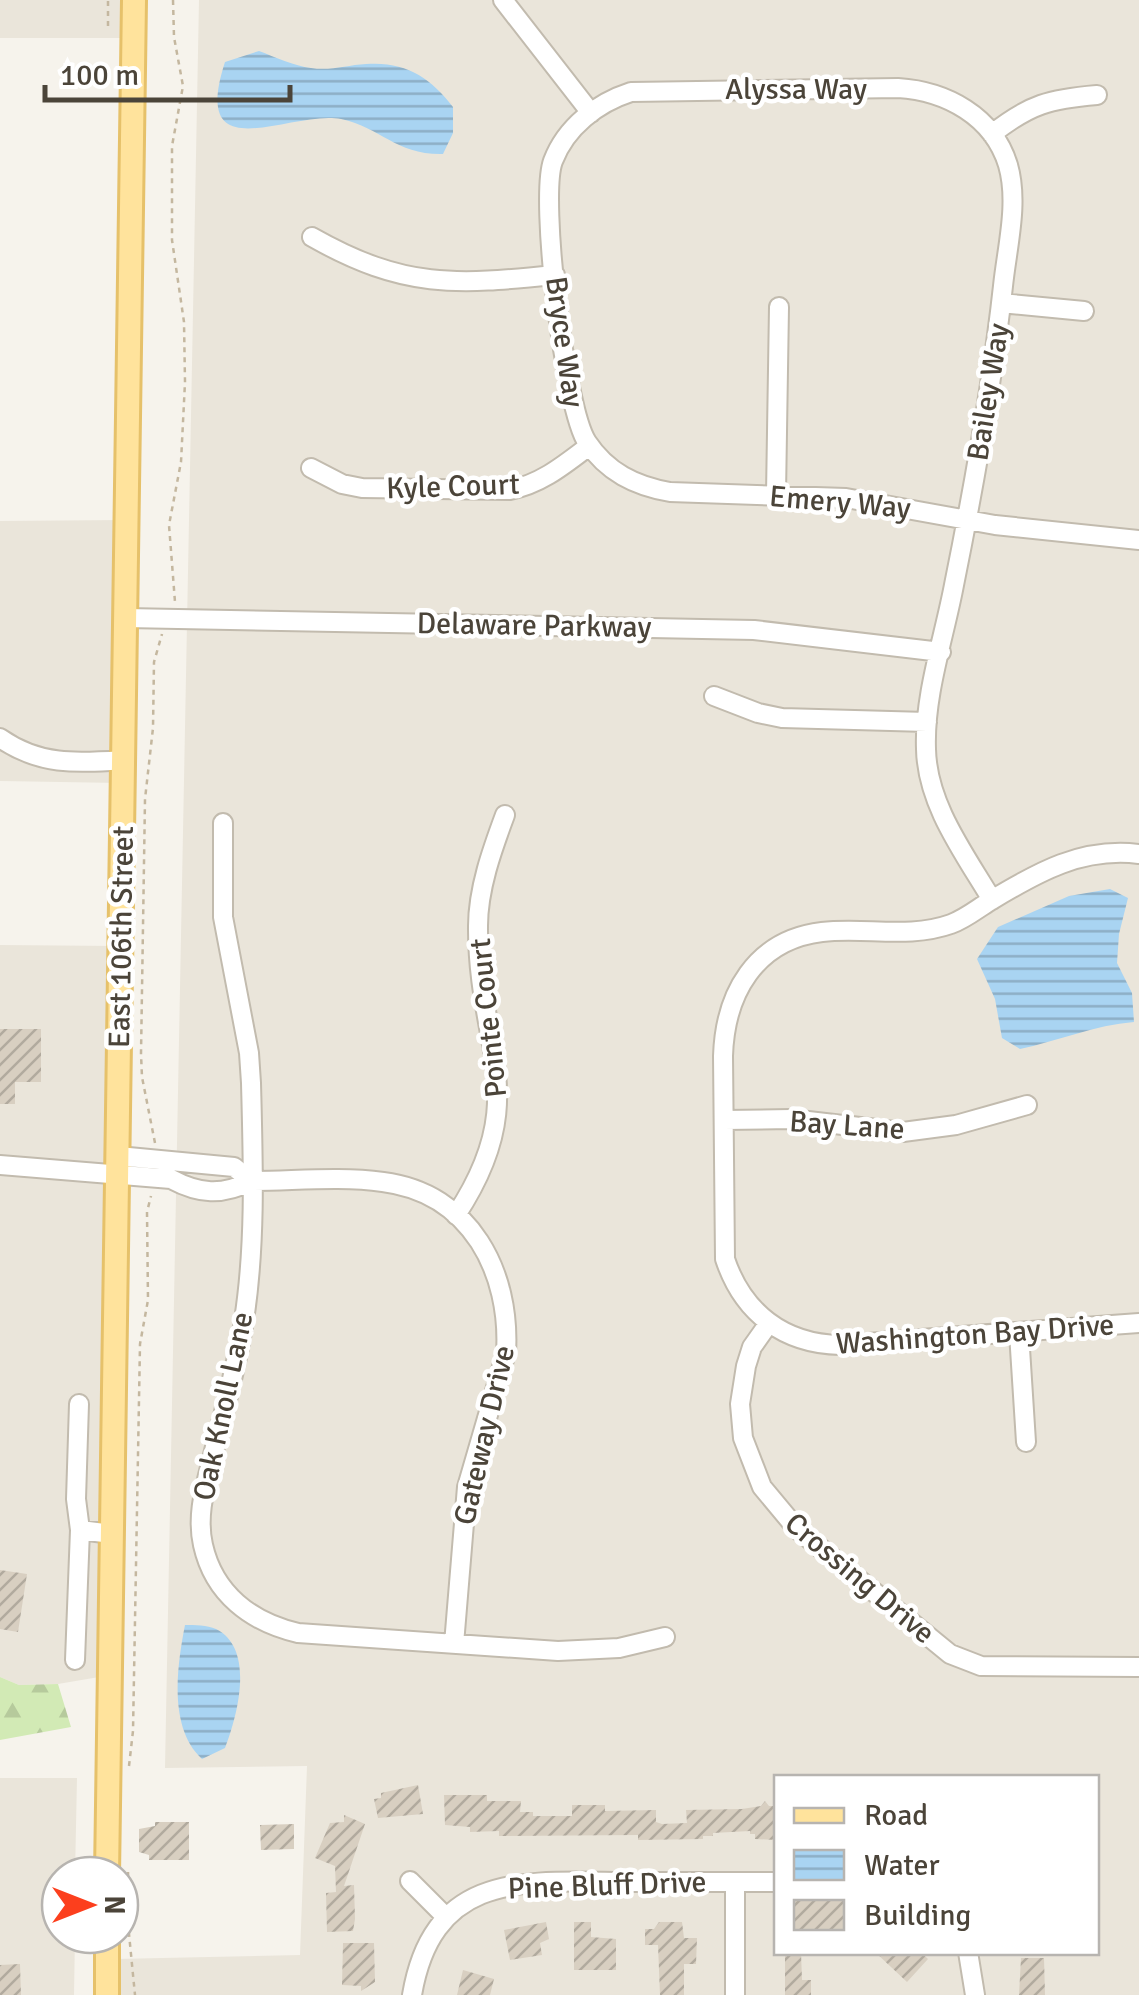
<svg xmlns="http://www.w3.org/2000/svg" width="1139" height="1995" font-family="Signika,sans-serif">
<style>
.residential{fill:#eae5da;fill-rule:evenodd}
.forest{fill:url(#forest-firs)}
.water{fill:url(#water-rules)}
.building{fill:url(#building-hatch)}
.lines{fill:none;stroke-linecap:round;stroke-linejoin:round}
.minor-casing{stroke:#c2bbae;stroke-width:22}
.major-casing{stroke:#e6c16a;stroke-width:28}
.path{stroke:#c4b79f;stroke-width:2.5;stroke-dasharray:5 5;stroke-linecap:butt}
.minor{stroke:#fff;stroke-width:18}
.major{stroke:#ffe39c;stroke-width:22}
.labels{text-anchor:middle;stroke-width:9;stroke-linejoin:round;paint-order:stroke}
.street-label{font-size:30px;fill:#4b4439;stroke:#fff}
</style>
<defs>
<pattern id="forest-firs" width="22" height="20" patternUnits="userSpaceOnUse" patternTransform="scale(2.5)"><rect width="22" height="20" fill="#d2eab5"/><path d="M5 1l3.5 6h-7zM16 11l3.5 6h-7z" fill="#b6ca9c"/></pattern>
<pattern id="water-rules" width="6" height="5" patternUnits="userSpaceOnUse" patternTransform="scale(2.5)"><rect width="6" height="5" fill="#a9d4f2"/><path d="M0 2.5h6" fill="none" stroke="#8caec5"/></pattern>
<pattern id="building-hatch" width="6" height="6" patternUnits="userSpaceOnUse" patternTransform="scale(2.5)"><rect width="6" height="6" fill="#d8cfc1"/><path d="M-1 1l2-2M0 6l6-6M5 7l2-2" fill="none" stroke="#b1aa9e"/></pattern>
</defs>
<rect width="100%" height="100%" fill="#f6f3ec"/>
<path class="residential" d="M0 0H120V38H0Z
M199 0H1139V1995H114L115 1959 300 1955 307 1766 165 1768ZM776 1778H1096V1952H776Z
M125 520 121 783 0 781V521Z
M0 945 118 946 105 1676 58 1684 19 1685 0 1677Z
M0 1778H77L75 1875H60V1935H75L74 1995H0Z"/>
<path class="forest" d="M0 1677 19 1685 58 1684 71 1727 0 1740Z"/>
<path class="water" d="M259 51C275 57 294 66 311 68 331 71 347 65 366 64 405 61 430 77 453 107V133L443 154C396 155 382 128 341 119 291 109 189 173 225 62Z
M1110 889 1128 898 1119 934 1117 963 1132 993 1134 1022C1095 1025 1058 1041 1020 1049L1002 1038 995 999 977 959 998 927 1069 896Z
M185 1625C195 1625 207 1625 216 1629 256 1649 237 1717 225 1748L202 1759C168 1728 177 1666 185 1625Z"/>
<path class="building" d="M0 1029H41V1082H15V1104H0Z
M0 1570 27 1574 18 1632 0 1629Z
M418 1785 423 1814 378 1818 374 1799 381 1798V1793Z
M444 1795H487V1801H521L520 1812H533V1816H572V1805H605V1811L656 1810V1822L662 1824 687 1823 686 1810 742 1809 761 1806 765 1801 769 1806H776V1840L755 1839V1834H750V1831L713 1833V1836H703V1839L638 1840V1835L499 1836V1831L470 1832V1827L445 1825Z
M344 1815 365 1824 344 1886 354 1885 355 1919 353 1931 327 1932 326 1893 336 1892 335 1866 315 1858 330 1823 344 1822Z
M155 1822H189V1860H149V1855L139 1852V1829L155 1826Z
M294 1824V1849L261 1850 260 1825Z
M546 1922 549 1939 540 1943 542 1955 510 1960 504 1930Z
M574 1922H591V1937L616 1939V1970H574Z
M659 1922H682L684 1938H697L696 1964H684V1995H660L658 1945H645V1929H654Z
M343 1943H374L375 1982 361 1991V1986L342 1985Z
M785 1952H801L802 1980H811V1995H785Z
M875 1952H921L928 1959 907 1982Z
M1021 1958H1044L1045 1995H1019Z
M20 1964 21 1995H0V1965Z
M463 1970 494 1979 490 1995H457Z"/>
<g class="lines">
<g class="minor-casing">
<path id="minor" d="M503 0 591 113
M992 134C1030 104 1050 99 1097 95
M312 237C404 289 455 285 555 275
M1001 303 1084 311
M311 468 342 484 362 488 510 490C541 484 564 465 589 446
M776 494 779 307
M126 618 754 630 941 652
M714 696 758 713 782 718 927 722
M0 738C40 766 77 763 123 760
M223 823V917L249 1053 251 1083C253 1161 256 1243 244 1320 237 1366 224 1411 213 1455 206 1485 196 1514 203 1545 214 1594 251 1622 298 1633L558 1651 619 1648 665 1637
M1139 854C1082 847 1038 872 990 901 977 909 965 919 951 924 909 939 865 927 822 932 755 940 725 994 723 1056L725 1259C743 1313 784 1344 840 1345L1139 1323
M992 900C964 853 927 804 926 749 924 695 944 638 954 585 974 486 992 386 1003 286 1007 247 1019 203 1008 165 993 116 946 91 898 88L631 92C597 103 566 127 553 161 539 198 565 409 587 442 607 472 635 486 670 492L846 498 995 525 1139 540
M724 1120 791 1119 903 1132 956 1125 1027 1105
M118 1156 234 1167 251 1181
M0 1165 171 1179C199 1194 222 1196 251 1181 294 1181 340 1176 383 1182 471 1193 511 1273 506 1353L467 1487 454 1644
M456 1215C534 1097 477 1048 478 926 478 889 492 850 505 815
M769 1323 752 1347 746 1366 740 1404 743 1438 762 1487 797 1529 950 1654 981 1666 1139 1667
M1019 1333 1026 1442
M79 1404 76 1499 80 1530 112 1534
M75 1660 80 1530
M410 1881 446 1917
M735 1882V1995
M968 1952 975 1995
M412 1995C433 1872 523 1881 622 1882 673 1882 725 1882 776 1882"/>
</g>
<g class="major-casing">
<path id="major" d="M107 1875 134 0
M107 1995V1935"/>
</g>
<path class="path" d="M173 0 174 37 183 86 172 146V240L184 322 185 382 181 462 169 525 175 602
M108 26V0
M155 1143 142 1077 141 1054 145 799 153 728 154 662 162 634
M129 1766 133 1731 140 1344 148 1300 147 1212 151 1196
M128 1872 129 1934 135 1995"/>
<use href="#minor" class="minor"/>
<use href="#major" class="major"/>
</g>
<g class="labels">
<g class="street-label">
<text x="796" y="99">Alyssa Way</text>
<text transform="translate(565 342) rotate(82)" y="10">Bryce Way</text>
<text transform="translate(988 392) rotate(-81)" y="10">Bailey Way</text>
<text transform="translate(453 486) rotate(-2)" y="10">Kyle Court</text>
<text transform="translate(840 502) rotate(5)" y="10">Emery Way</text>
<text transform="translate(534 625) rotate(1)" y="10">Delaware Parkway</text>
<text transform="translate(121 937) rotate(-89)" y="10">East 106th Street</text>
<text transform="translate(488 1018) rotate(-96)" y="10">Pointe Court</text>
<text transform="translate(847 1125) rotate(4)" y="10">Bay Lane</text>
<text transform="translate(975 1334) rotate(-4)" y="10">Washington Bay Drive</text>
<text transform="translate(223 1406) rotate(-78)" y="10">Oak Knoll Lane</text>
<text transform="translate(484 1435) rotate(-77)" y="10">Gateway Drive</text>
<text transform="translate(860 1578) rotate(40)" y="10">Crossing Drive</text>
<text transform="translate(607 1885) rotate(-2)" y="10">Pine Bluff Drive</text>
</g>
</g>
<rect x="774" y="1775" width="325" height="180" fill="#ffffff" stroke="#b7b4b0" stroke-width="2.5"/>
<rect x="794" y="1808" width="50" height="15" fill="#ffe39c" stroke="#b7b4b0" stroke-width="2.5"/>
<text x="864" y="1825" font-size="30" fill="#4b4439">Road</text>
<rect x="794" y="1850" width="50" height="30" fill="url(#water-rules)" stroke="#b7b4b0" stroke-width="2.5"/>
<text x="864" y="1875" font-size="30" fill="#4b4439">Water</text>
<rect x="794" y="1900" width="50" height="30" fill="url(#building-hatch)" stroke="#b7b4b0" stroke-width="2.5"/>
<text x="864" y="1925" font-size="30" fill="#4b4439">Building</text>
<g transform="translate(90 1905) rotate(90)"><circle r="48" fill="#ffffff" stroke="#b7b4b0" stroke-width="2.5"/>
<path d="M0-8L18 38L0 25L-18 38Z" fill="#fc3f1d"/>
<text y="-15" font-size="28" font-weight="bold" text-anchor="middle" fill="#4b4439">N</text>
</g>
<path d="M45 85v15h245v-15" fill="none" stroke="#4b4439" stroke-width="5"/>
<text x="60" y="85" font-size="30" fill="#4b4439" stroke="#ffffff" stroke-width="8" paint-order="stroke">100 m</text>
</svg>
